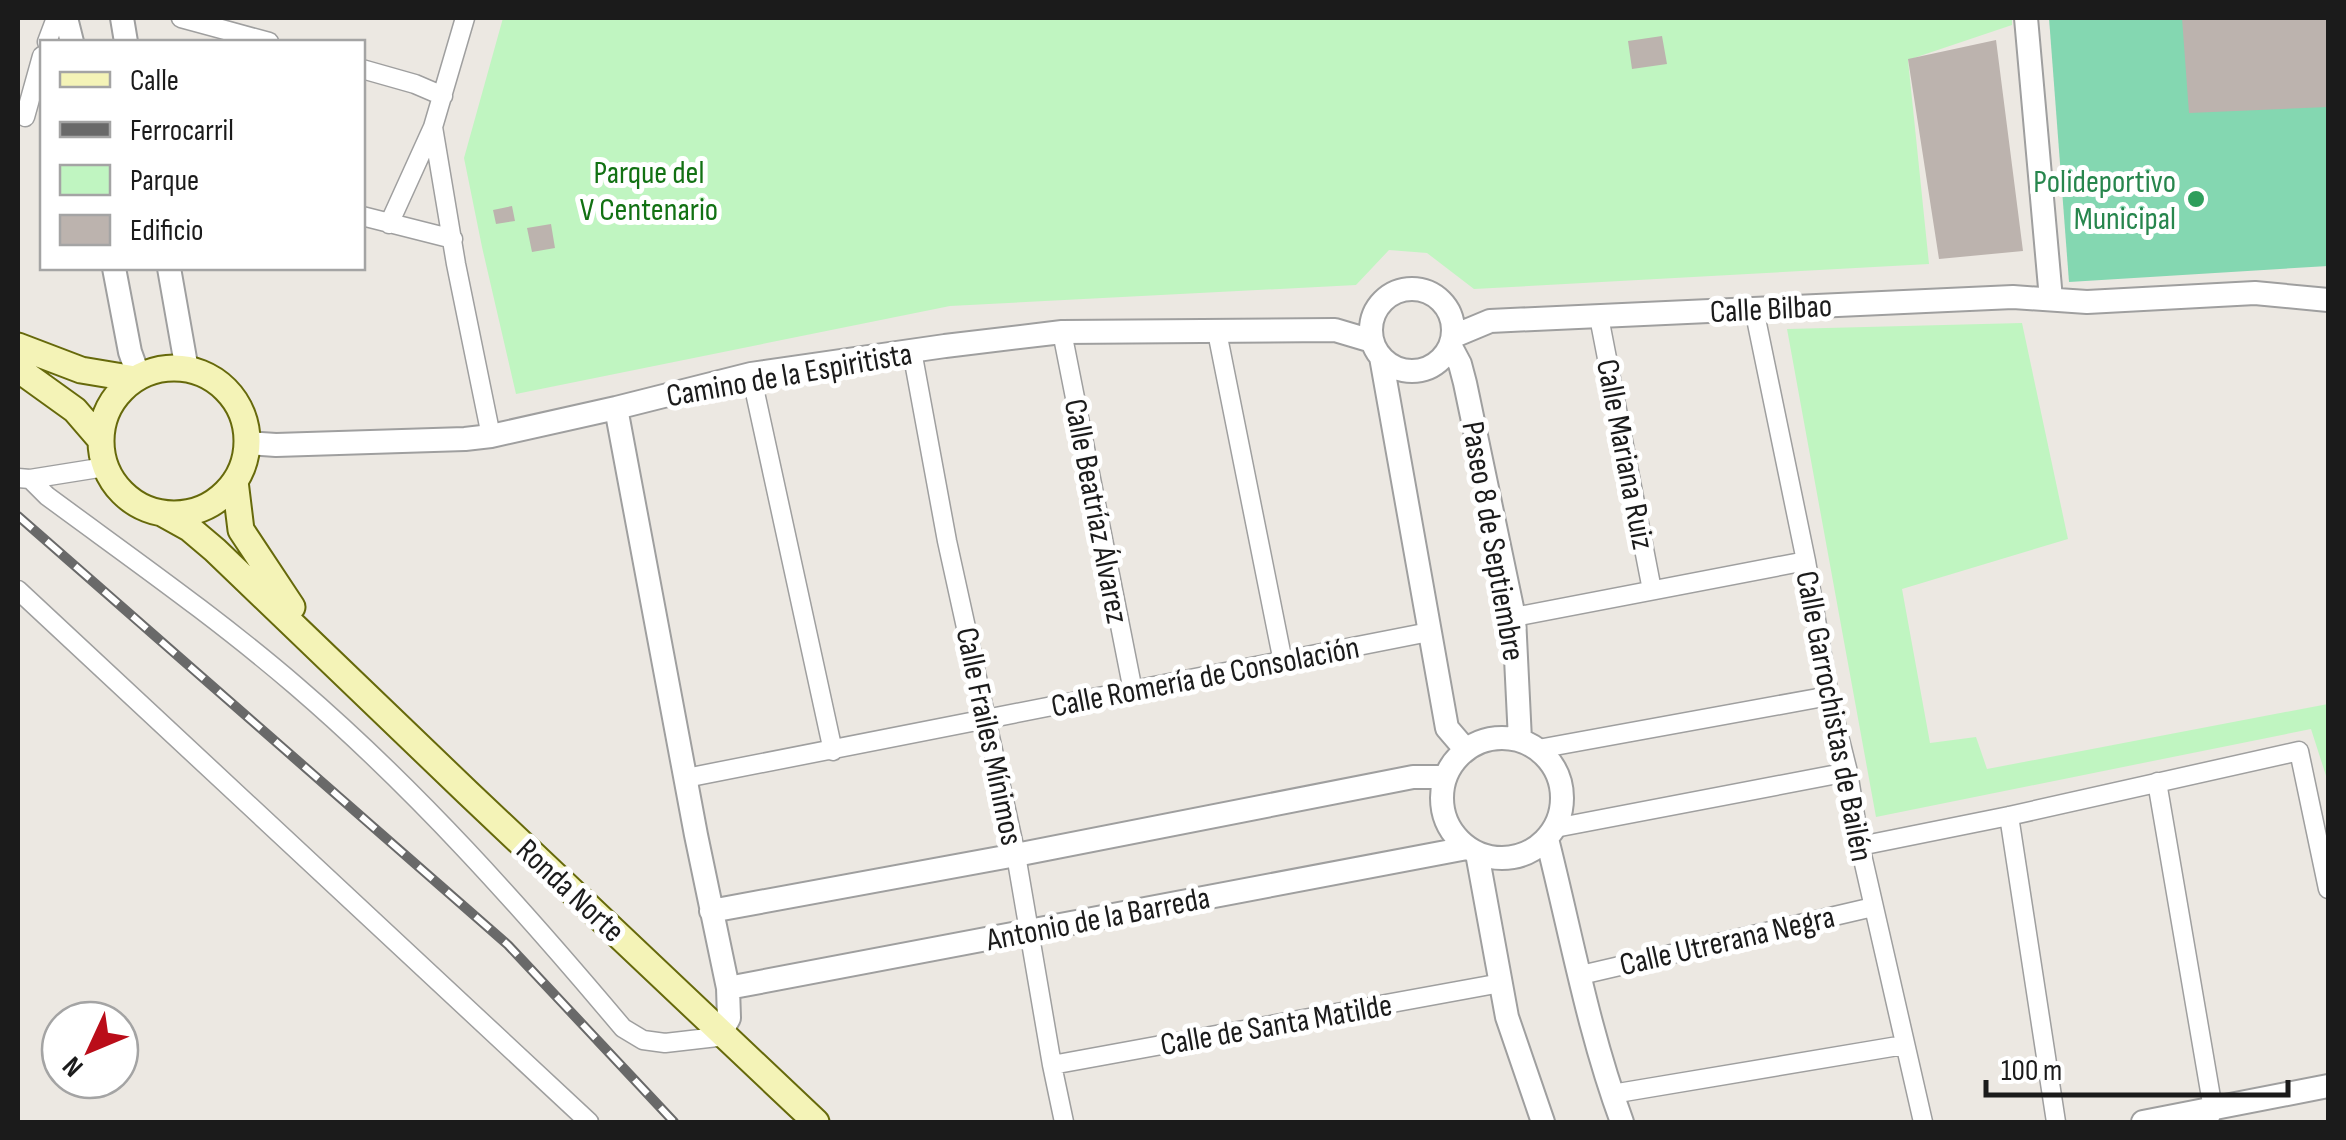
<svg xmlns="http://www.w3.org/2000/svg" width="2346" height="1140" font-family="'Sofia Sans Condensed',sans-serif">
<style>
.park{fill:#c0f5c1}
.pitch{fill:#84d7b1}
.building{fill:#bcb3ae}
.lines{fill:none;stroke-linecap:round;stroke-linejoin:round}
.minor-casing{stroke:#9f9f9f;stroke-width:21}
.tertiary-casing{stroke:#9f9f9f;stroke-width:26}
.secondary-casing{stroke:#66690b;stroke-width:29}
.minor{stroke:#fff;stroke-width:18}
.tertiary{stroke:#fff;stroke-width:22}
.secondary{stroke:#f4f3b7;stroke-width:25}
.rail-casing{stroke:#696969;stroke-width:10}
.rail{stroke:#fff;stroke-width:6;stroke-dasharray:19;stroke-linecap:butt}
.leisure-dot{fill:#2e9e5b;stroke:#fff;stroke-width:4}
.labels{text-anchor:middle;stroke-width:10;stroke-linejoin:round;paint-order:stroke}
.park-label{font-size:32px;fill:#127113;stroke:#fff}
.leisure-label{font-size:32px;fill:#27864d;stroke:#fff;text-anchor:end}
.street-label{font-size:32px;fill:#1b1b1b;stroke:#fff}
</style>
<rect width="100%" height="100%" fill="#ece8e2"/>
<path class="park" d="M503 18H2012V25L1908 60 1929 264 1474 289 1427 253 1389 250 1356 285 950 306 516 394 482 247 464 158Z
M2022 323 2068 539 1902 589 1930 743 1976 737 1987 769 2328 704V782L2311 729 1876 817 1787 329Z"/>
<path class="pitch" d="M2049 18H2328V266L2069 282Z"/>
<path class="building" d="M2182 18H2328V107L2189 113Z
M1662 36 1667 64 1632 69 1628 41Z
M1996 40 2023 251 1939 259 1908 59Z
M512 206 515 221 496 224 493 210Z
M551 224 555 248 532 252 527 228Z"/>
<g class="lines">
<g class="minor-casing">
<path id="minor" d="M181 18 269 42
M47 42 56 18
M362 69 415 84 443 96
M25 117 42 56
M433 127 456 264 491 436
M362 216 453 239
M389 224 433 127 465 18
M1754 309 1806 561 1829 696 1848 772 1860 846 1923 1122
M1599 317 1652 590
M1062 332 1133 691
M1217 332 1283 662
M912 351 947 541 1016 855 1052 1065 1064 1122
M751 374 833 751
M18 478 30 479 105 467
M30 479 47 496C131 558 217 618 296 686 416 789 521 907 623 1028L643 1040 665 1043 726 1036
M18 590 589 1122
M1514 617 1806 561
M1538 749 1829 696
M686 778 1429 632
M2157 782 2213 1109 2208 1122
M2009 816 2056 1122
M1555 828 1848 772
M1860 846 2009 816 2299 751 2328 889
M1581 975 1873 907
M1052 1065 1501 983
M1612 1094 1904 1045"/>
</g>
<g class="tertiary-casing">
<path id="tertiary" d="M66 18 72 42
M122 18 126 42
M2026 18 2051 299
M114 268 130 352 139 377
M169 268 187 370
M1371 330a41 41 0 1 1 82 0a41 41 0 1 1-82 0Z
M1454 336 1490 321 2013 297 2087 302 2255 293 2328 300
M1451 347 1460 364 1465 383 1514 617 1520 740
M1381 357 1447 728 1465 749
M616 408 696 835 728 988 729 1018 722 1031
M246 443 276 445 465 439 491 436 616 408 751 374 945 346 1062 332 1335 330 1372 341
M1442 798a60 60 0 1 1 120 0a60 60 0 1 1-120 0Z
M1547 839C1571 934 1588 1030 1622 1122
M1477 853 1507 1017 1543 1122
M711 911 1016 855 1413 777H1444
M728 988 1467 848
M2143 1122 2328 1086"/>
</g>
<g class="secondary-casing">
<path id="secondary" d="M18 346 81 370 135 379
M101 441a73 73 0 1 1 146 0a73 73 0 1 1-146 0Z
M18 369 75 410 100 439
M235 481 241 530 292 607
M162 513 189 528 215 550 468 793 816 1122"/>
</g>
<use href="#minor" class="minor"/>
<use href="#tertiary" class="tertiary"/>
<use href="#secondary" class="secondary"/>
<g class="rail-casing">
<path id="rail" d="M18 516 508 945 674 1122"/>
</g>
<use href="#rail" class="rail"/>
</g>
<circle class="leisure-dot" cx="2196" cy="199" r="10"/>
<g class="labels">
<g class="park-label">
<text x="649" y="183">Parque del<tspan x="649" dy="37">V Centenario</tspan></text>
</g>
<g class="leisure-label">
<text x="2176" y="192">Polideportivo<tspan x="2176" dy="37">Municipal</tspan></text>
</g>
<g class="street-label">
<text transform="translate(1771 308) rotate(-3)" y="11">Calle Bilbao</text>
<text transform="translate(789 374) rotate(-10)" y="11">Camino de la Espiritista</text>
<text transform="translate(1626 454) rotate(79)" y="11">Calle Mariana Ruiz</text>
<text transform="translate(1097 511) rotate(79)" y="11">Calle Beatríaz Álvarez</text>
<text transform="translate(1494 541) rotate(80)" y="11">Paseo 8 de Septiembre</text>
<text transform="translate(1205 676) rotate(-11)" y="11">Calle Romería de Consolación</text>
<text transform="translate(1835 716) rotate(79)" y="11">Calle Garrochistas de Bailén</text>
<text transform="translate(990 736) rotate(78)" y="11">Calle Frailes Mínimos</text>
<text transform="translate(571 890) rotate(43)" y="11">Ronda Norte</text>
<text transform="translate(1098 918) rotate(-11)" y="11">Antonio de la Barreda</text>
<text transform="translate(1727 940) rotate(-13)" y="11">Calle Utrerana Negra</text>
<text transform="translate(1276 1024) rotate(-10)" y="11">Calle de Santa Matilde</text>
</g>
</g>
<rect width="2346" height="1140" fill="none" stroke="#1b1b1b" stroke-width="40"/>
<rect x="40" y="40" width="325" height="230" fill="#ffffff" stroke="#a4a4a4" stroke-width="2.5"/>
<rect x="60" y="72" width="50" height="15" fill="#f4f3b7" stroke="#a4a4a4" stroke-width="2.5"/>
<text x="130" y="90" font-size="30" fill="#1b1b1b">Calle</text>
<rect x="60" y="122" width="50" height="15" fill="#696969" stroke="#a4a4a4" stroke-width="2.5"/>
<text x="130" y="140" font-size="30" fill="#1b1b1b">Ferrocarril</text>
<rect x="60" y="165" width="50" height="30" fill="#c0f5c1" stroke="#a4a4a4" stroke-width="2.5"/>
<text x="130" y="190" font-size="30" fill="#1b1b1b">Parque</text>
<rect x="60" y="215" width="50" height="30" fill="#bcb3ae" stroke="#a4a4a4" stroke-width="2.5"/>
<text x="130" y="240" font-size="30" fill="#1b1b1b">Edificio</text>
<g transform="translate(90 1050) rotate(226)"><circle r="48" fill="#ffffff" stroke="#a4a4a4" stroke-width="2.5"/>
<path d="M0-8L18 38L0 25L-18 38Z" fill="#ba0d19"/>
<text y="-15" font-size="28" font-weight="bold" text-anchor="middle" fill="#1b1b1b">N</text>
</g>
<path d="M1986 1080v15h302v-15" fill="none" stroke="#1b1b1b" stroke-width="5"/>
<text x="2001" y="1080" font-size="30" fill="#1b1b1b" stroke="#ffffff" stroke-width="8" paint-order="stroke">100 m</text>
</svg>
